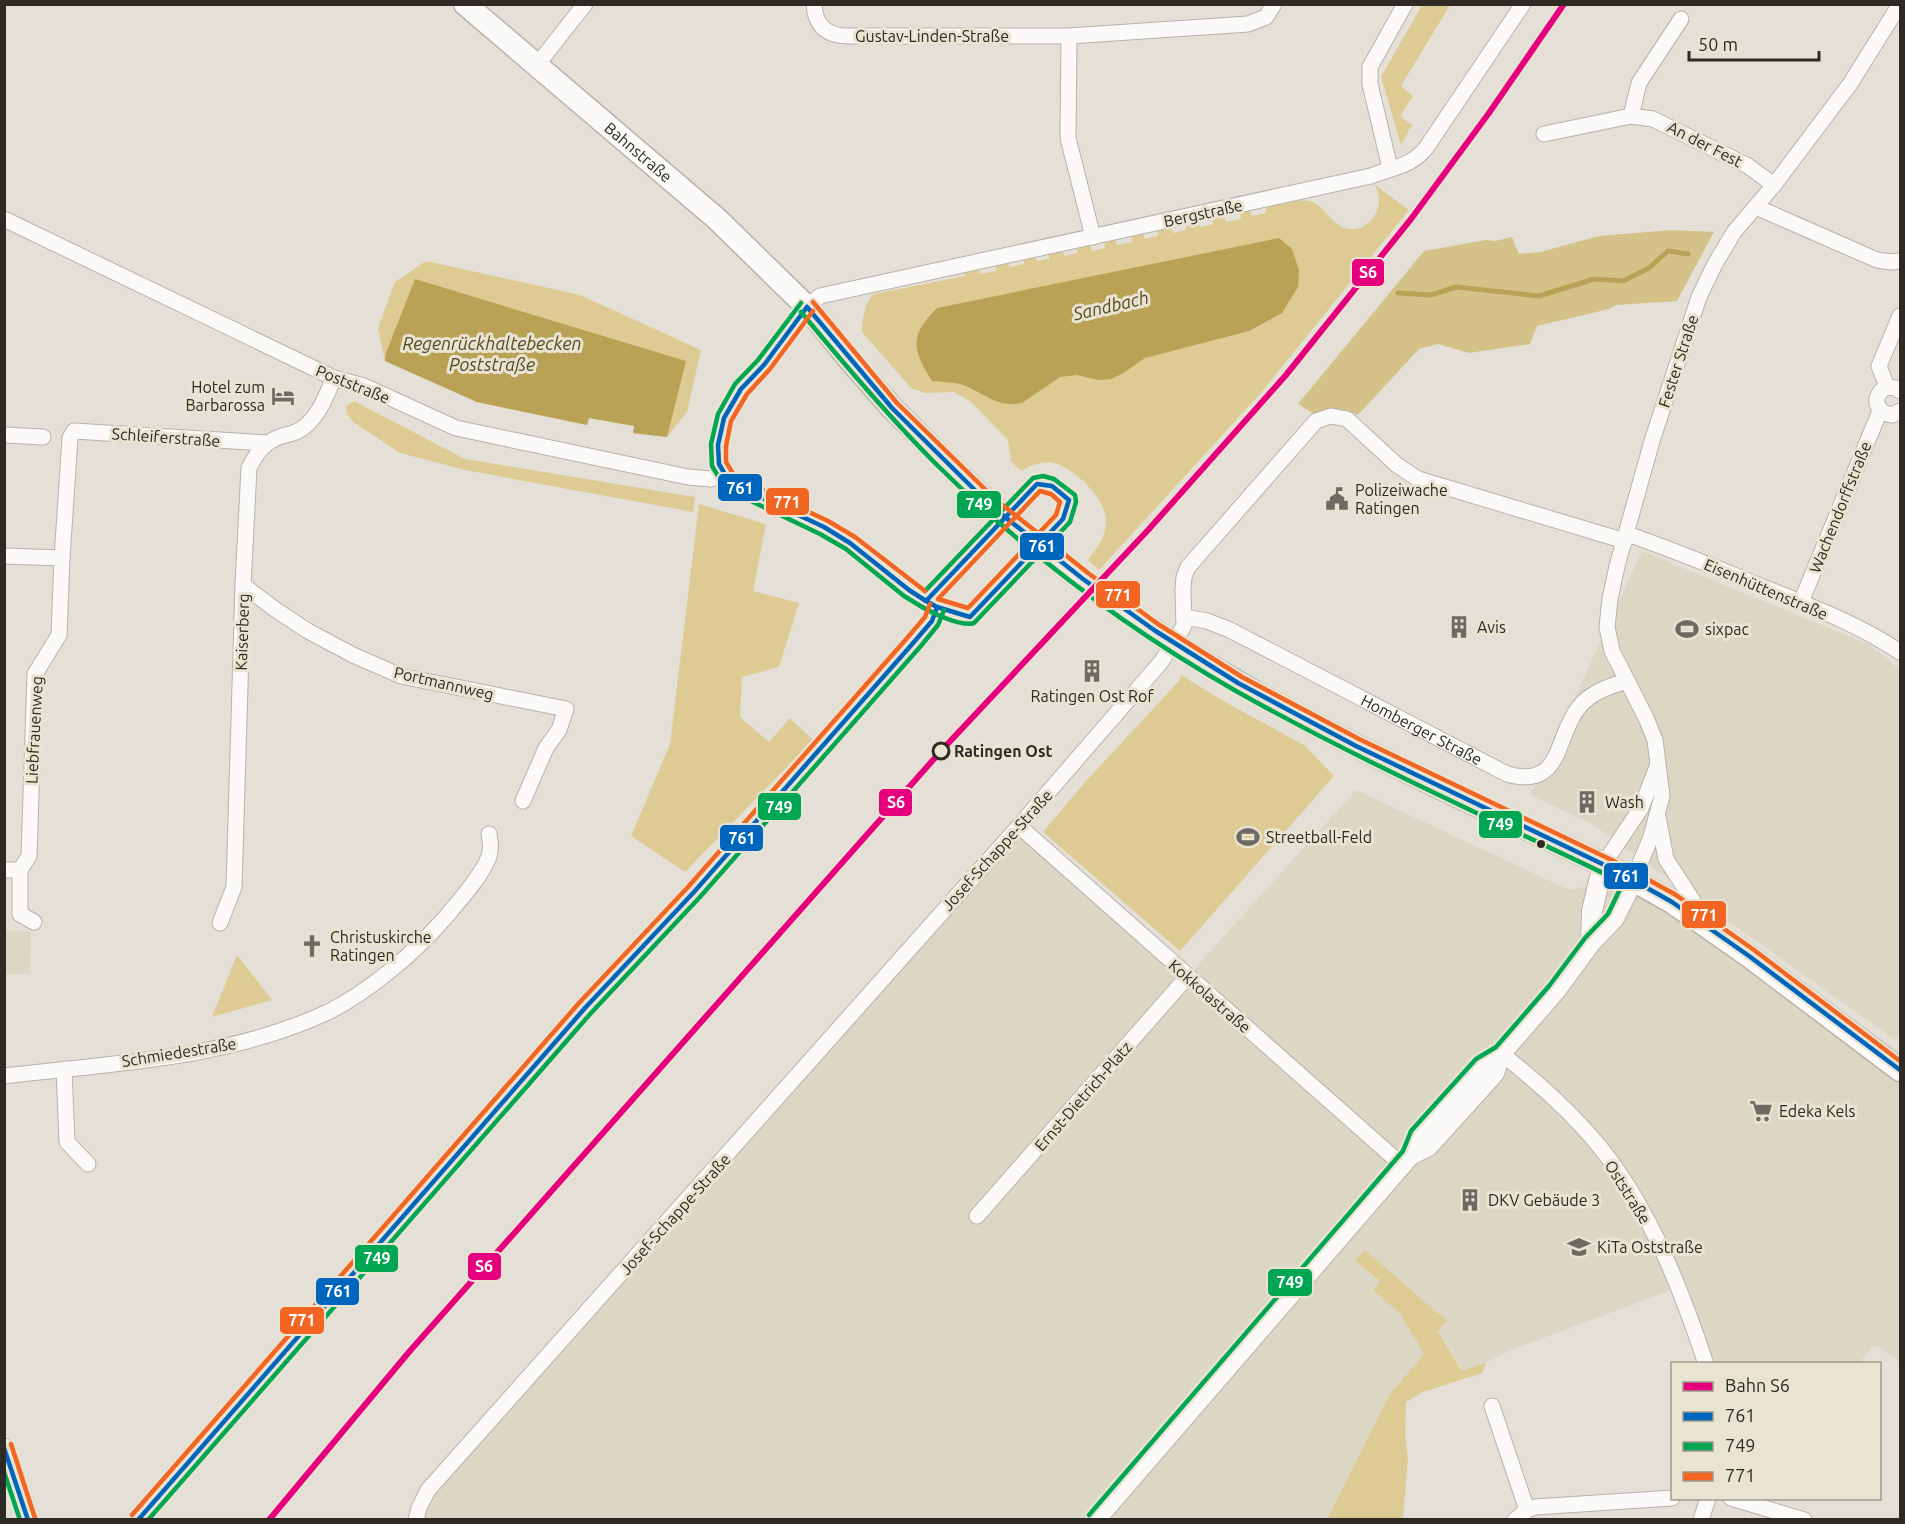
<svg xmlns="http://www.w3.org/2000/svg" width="1905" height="1524" font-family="Ubuntu,sans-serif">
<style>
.built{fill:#dcd6c4}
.green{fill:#decb94}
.forest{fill:#d5c288}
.water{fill:#b9a256}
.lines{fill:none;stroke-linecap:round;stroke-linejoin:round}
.stream{stroke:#b9a256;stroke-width:5}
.minor-casing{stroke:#b6b3ac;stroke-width:17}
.tertiary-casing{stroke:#b6b3ac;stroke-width:22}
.secondary-casing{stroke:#b6b3ac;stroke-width:25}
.minor{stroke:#fbfaf9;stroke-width:15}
.tertiary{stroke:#fbfaf9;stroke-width:20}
.secondary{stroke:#fbfaf9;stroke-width:22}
.secondary-bridge-casing{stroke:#b6b3ac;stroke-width:25;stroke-linecap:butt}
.secondary-bridge{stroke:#fbfaf9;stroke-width:22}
.bus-1-casing{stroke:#e9e3d2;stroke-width:9}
.bus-2-casing{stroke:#e9e3d2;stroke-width:9}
.bus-3-casing{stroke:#e9e3d2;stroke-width:9}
.bus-1{stroke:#0065bd;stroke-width:4.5}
.bus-2{stroke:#00a651;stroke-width:4.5}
.bus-3{stroke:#f26522;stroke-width:4.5}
.rail-1-casing{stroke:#e9e3d2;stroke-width:10}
.rail-1{stroke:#e6007e;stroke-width:6}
.stop-dot{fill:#e9e3d2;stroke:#2c2a23;stroke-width:3}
.bus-dot{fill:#2c2a23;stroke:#e9e3d2;stroke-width:2}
.labels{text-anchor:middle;stroke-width:6;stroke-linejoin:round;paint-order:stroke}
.street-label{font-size:16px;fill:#2c2a23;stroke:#e9e3d2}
.poi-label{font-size:16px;fill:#2c2a23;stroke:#e9e3d2;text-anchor:start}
.stop-label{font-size:16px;font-weight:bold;fill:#2c2a23;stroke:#e9e3d2;text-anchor:start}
.water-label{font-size:18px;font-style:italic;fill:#564920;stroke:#e9e3d2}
.line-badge{stroke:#e9e3d2;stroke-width:2}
.badge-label{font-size:16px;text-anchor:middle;font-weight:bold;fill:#fff}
</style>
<rect width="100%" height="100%" fill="#e4e0d7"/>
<path class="built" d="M1642 551 1870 645 1900 670V1032L1895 1040 1592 824 1530 795Z
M1356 790 1569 890 1633 880 1900 1070V1363L1881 1348 1873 1346 1859 1363H1706L1679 1287 1511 1350 1485 1363 1463 1371 1438 1330 1446 1321 1365 1250 1356 1261 1380 1282 1373 1290 1401 1315 1424 1354 1390 1394 1327 1519 417 1520 419 1508 1019 826 1188 976Z
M4 930 31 932 30 974H5Z"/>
<path class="green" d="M1422 5H1450L1401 86 1413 96 1400 116 1412 125 1401 145 1381 77Z
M1375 185 1409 210 1259 395 1099 570 1088 560C1097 548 1106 537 1106 522 1107 500 1077 471 1057 464 1044 459 1032 465 1021 471L1011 461 1008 440 970 401 953 392 924 393 911 388 862 332C862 321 865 300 874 294L965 276 964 271 978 268 980 274 996 271 995 265 1008 262 1010 267 1024 264 1023 257 1035 255 1037 261 1049 259V253L1062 250 1065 256 1077 253V247L1090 245 1092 251 1105 248 1104 242 1115 239 1117 245 1132 242 1131 236 1143 234 1145 239 1158 236V230L1171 227 1173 233 1186 230V224L1198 221 1200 227 1213 224V219L1224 217 1226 222 1241 219 1240 213 1250 211 1252 216 1266 213V204L1285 200 1286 203C1293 202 1302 199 1309 201 1327 205 1329 227 1351 229 1366 231 1380 214 1379 199 1379 194 1377 190 1375 185Z
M426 261 580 295 701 350 687 412 667 437 633 433 634 426 589 418 587 425 477 402 385 361 378 328 395 282Z
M354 401 465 459 695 497 693 512 465 470 400 453 353 422 347 413 346 406Z
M699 504 766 524 753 591 799 603 779 667 742 677 740 717 769 742 790 718 813 740 685 872 631 836 670 744Z
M1181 675 1225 702 1304 745 1334 776 1180 951 1043 832 1086 781 1179 681Z
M237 955 272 1000 212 1017Z
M1365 1250 1447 1321 1438 1331 1462 1371 1485 1363 1486 1364 1482 1373 1423 1392 1406 1402 1405 1434 1408 1458 1403 1519H1327L1390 1394 1424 1354 1401 1315 1373 1290 1380 1281 1355 1261Z"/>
<path class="forest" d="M1671 230 1714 232 1677 301 1616 305 1609 309 1537 326 1530 344 1469 353 1438 344 1419 349 1358 415C1343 408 1330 407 1314 414L1298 404 1424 251 1486 240 1495 241 1512 237 1519 254 1540 252 1599 236Z"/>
<path class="water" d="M1279 238 1292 249 1299 270 1298 287 1282 313 1249 331 1145 358 1122 374 1111 379 1098 380 1077 375 1060 377 1022 403C997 409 982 391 960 384 951 382 941 382 932 381 912 349 909 336 937 308Z
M415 279 686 361 667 437 633 433 634 426 589 418 587 425 477 402 385 361 386 353Z"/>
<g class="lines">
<path class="stream" d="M1398 293 1431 295 1456 287 1539 296 1594 279 1623 281 1649 268 1668 251 1688 254"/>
<g class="minor-casing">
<g id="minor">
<path d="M814 4C815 26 827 36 848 36H1069L1248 24 1266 17 1274 4"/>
<path d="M1069 36 1068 138 1093 237"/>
<path d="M537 65 585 4"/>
<path d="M1631 116 1639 83 1681 19"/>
<path d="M1544 134 1631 116 1653 119 1748 166 1774 185"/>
<path d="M1390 168 1370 84V67L1405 4"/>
<path d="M1756 207 1877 260 1891 262 1900 261"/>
<path d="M4 219 334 378 364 386 456 428 688 477 711 479 724 473"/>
<path d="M1887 387 1879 366 1900 316"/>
<path d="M1900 391 1896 388 1887 387C1871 395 1875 413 1892 415L1900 411"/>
<path d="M4 435 43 437"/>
<path d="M1627 534C1675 550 1721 570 1768 589 1813 607 1860 625 1900 652"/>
<path d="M4 556 62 558"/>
<path d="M243 585 276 610 308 631 353 655 401 676 566 709 559 730 546 748 523 801"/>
<path d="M1801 602 1880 411"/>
<path id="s1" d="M1184 617 1207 621 1230 630 1507 774C1563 790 1555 736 1579 707 1591 692 1610 686 1627 681"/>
<path d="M1658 817 1666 859 1706 921"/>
<path d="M1019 826 1402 1165"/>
<path d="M1603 865 1641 808 1657 767"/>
<path d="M4 870H20"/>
<path d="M1633 880 1651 837 1662 796 1655 740 1646 718 1612 651 1607 627 1610 599 1617 566 1652 441 1699 297 1715 264 1734 232 1774 185 1850 84 1900 4"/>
<path d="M34 922 20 914V870L29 856 35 674 59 635 62 558 70 438 74 431 266 443"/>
<path d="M220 923 234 887 243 585 249 468C257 452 264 442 282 436 286 435 291 434 296 432 317 422 325 398 334 378"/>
<path d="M1501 1053C1538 1083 1574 1114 1603 1151 1652 1214 1681 1289 1706 1364"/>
<path d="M64 1069 67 1142 88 1164"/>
<path d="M4 1076C113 1063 228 1059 328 1012 370 991 413 954 444 919 456 905 488 869 490 852 491 846 490 839 489 834"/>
<path d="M977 1216 1188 976"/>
<path d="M1492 1406 1527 1510"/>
<path d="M4 1446 28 1520"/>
<path d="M1731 1498 1804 1520"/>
<path d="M138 1520 585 1008 694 892 932 621 937 607 909 590 871 558 824 527 730 483 719 464 718 445 724 418 741 389 764 365 807 307 820 296 1371 176C1391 168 1412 166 1426 148L1523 4"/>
<path d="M416 1520 419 1508 428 1490 1019 826 1161 662 1184 626 1183 590 1184 577 1188 567 1316 421 1331 416 1347 419 1397 465 1418 479 1625 541"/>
<path d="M1515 1520 1527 1510 1535 1507 1672 1498"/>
<path d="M1701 1520 1708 1498"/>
</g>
</g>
<g class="tertiary-casing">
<path id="tertiary" d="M1591 942 1592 911 1603 865
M1410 1155 1417 1136 1481 1065 1501 1053 1555 991 1591 942 1614 918 1633 880
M1095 1520 1410 1155 1428 1146 1494 1073 1501 1053"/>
</g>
<g class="secondary-casing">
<g id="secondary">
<path id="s2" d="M465 4 717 219 807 307 850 360 892 408 955 471"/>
<path d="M1445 790 1617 871 1672 902 1749 956 1900 1070"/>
</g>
</g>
<use href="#minor" class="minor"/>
<use href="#tertiary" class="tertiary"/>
<use href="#secondary" class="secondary"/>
<g class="secondary-bridge-casing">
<path id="secondary-bridge" d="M955 471C1039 553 1137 625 1239 683 1306 722 1376 756 1445 790"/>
</g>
<use href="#secondary-bridge" class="secondary-bridge"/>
<g class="bus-1-casing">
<path id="bus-1" d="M807 307 892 408 990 505 1083 579 1154 630 1238 683 1356 746 1617 871 1672 902 1749 956 1900 1070
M807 307 764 365 741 389 724 418 718 445 719 464 730 483 824 527 850 543 909 590 926 601
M1037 484 1052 486 1069 500 1063 519 970 617 937 607 926 601Z
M4 1448 28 1520
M138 1520 585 1008 694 892 914 642 932 621 937 607"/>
</g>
<g class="bus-2-casing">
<path id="bus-2" d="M801 303 758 360 735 384 718 414 711 444 712 466 726 489 820 534 846 549 904 596 922 607
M801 312C844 364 888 416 936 464 1025 552 1127 629 1236 691 1323 740 1413 783 1504 826 1543 845 1584 863 1623 883L1608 914 1585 938 1549 986 1496 1047 1476 1059 1411 1131 1403 1151 1089 1515
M922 607C934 614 962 627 974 623L1070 522 1076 502 1075 495 1054 479 1043 476 1033 478 925 591
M4 1472 20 1520
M148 1520 591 1013 700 897 920 647 938 625 944 610"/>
</g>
<g class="bus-3-casing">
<path id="bus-3" d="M813 302 897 403 995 499 1088 573 1158 624 1242 677 1359 739 1620 864 1676 895 1754 950 1900 1061
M813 311 770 369 747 394 731 421 726 446V462L735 477 828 521 855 537 925 591
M1040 491 1051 494 1060 502 1056 515 968 608 938 599Z
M11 1444 35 1518
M132 1515 579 1003 688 887 908 637 925 617 930 604"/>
</g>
<use href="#bus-1" class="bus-1"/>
<use href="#bus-2" class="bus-2"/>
<use href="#bus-3" class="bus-3"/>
<g class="rail-1-casing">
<path id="rail-1" d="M269 1520 409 1352 941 751 1149 529 1286 375 1411 219 1489 113 1564 4"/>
</g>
<use href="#rail-1" class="rail-1"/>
</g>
<defs>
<g id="hotel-bare" transform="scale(1.8)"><path d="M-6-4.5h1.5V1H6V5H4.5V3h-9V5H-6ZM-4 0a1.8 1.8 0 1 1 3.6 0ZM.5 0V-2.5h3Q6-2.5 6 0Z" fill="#6c6a62" stroke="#e9e3d2" stroke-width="2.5" paint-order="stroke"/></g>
<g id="civic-bare" transform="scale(1.8)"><path d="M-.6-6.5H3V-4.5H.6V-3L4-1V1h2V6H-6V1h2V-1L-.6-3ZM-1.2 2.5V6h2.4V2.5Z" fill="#6c6a62" stroke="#e9e3d2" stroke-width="2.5" paint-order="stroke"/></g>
<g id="building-bare" transform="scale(1.8)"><path d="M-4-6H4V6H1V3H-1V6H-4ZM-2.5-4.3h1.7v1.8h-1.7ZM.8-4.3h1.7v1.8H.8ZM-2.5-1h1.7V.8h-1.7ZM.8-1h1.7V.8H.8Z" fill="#6c6a62" stroke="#e9e3d2" stroke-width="2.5" paint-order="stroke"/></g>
<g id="stadium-bare" transform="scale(1.8)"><path d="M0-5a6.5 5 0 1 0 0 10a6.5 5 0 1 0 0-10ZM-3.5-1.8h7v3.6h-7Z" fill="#6c6a62" stroke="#e9e3d2" stroke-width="2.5" paint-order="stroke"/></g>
<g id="church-bare" transform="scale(1.8)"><path d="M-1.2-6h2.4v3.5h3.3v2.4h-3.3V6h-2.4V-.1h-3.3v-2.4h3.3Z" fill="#6c6a62" stroke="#e9e3d2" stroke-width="2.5" paint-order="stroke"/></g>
<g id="supermarket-bare" transform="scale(1.8)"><path d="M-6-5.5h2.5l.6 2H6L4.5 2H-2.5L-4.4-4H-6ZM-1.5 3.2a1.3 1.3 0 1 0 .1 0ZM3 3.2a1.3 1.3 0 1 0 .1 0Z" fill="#6c6a62" stroke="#e9e3d2" stroke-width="2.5" paint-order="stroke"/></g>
<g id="school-bare" transform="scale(1.8)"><path d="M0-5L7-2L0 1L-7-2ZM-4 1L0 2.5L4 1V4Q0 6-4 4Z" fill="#6c6a62" stroke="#e9e3d2" stroke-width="2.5" paint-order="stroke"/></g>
</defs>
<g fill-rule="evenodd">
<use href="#hotel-bare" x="283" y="396"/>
<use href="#civic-bare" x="1337" y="499"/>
<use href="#building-bare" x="1459" y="627"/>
<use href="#stadium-bare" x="1687" y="629"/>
<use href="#building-bare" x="1092" y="671"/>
<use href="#building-bare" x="1587" y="802"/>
<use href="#stadium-bare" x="1248" y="837"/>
<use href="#church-bare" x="312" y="946"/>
<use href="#supermarket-bare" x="1761" y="1111"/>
<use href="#building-bare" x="1470" y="1200"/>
<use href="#school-bare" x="1579" y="1247"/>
</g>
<circle class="stop-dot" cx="941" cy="751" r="8"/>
<circle class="bus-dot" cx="1541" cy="844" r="5"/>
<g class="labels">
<g class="street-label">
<text x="932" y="42">Gustav-Linden-Straße</text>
<text transform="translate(1705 144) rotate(27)" y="6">An der Fest</text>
<text dy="6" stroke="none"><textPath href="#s2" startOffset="228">Bahnstraße</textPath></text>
<text transform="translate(1203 213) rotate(-12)" y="6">Bergstraße</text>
<text transform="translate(1678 361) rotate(-72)" y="6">Fester Straße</text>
<text transform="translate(353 384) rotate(22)" y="6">Poststraße</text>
<text transform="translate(166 437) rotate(4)" y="6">Schleiferstraße</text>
<text transform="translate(1840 507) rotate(-68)" y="6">Wachendorffstraße</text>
<text transform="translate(1766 589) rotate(23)" y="6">Eisenhüttenstraße</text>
<text transform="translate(242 632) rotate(-88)" y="6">Kaiserberg</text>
<text transform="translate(444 683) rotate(13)" y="6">Portmannweg</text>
<text transform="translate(34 730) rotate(-87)" y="6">Liebfrauenweg</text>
<text dy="6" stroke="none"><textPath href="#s1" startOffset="264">Homberger Straße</textPath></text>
<text transform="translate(997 850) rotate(-48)" y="6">Josef-Schappe-Straße</text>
<text transform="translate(1210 996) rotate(41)" y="6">Kokkolastraße</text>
<text transform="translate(179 1052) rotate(-9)" y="6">Schmiedestraße</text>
<text transform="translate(1083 1096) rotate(-49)" y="6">Ernst-Dietrich-Platz</text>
<text transform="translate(1628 1192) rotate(58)" y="6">Oststraße</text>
<text transform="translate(675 1214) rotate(-48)" y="6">Josef-Schappe-Straße</text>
</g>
<g class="poi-label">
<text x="265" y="393" text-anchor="end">Hotel zum<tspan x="265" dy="18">Barbarossa</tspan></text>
<text x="1355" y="496">Polizeiwache<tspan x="1355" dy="18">Ratingen</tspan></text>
<text x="1477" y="633">Avis</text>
<text x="1705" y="635">sixpac</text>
<text x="1092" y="702" text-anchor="middle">Ratingen Ost Rof</text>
<text x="1605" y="808">Wash</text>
<text x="1266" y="843">Streetball-Feld</text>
<text x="330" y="943">Christuskirche<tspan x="330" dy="18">Ratingen</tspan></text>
<text x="1779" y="1117">Edeka Kels</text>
<text x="1488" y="1206">DKV Gebäude 3</text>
<text x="1597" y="1253">KiTa Oststraße</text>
</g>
<g class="stop-label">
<text x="954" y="757">Ratingen Ost</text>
</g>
<g class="water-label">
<text transform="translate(1111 306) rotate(-13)" y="6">Sandbach</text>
<text x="492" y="350">Regenrückhaltebecken<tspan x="492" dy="21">Poststraße</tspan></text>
</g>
</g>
<g class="line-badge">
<rect x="1351" y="258" width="34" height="29" rx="6" fill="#e6007e"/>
<rect x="717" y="473" width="46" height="29" rx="6" fill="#0065bd"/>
<rect x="765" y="487" width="45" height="29" rx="6" fill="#f26522"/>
<rect x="956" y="490" width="46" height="29" rx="6" fill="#00a651"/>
<rect x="1019" y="532" width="46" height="29" rx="6" fill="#0065bd"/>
<rect x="1095" y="580" width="46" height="29" rx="6" fill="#f26522"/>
<rect x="878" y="788" width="35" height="29" rx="6" fill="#e6007e"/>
<rect x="757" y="792" width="45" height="29" rx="6" fill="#00a651"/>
<rect x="1478" y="810" width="45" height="29" rx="6" fill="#00a651"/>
<rect x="719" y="824" width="45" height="28" rx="6" fill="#0065bd"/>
<rect x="1603" y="862" width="46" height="28" rx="6" fill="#0065bd"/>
<rect x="1681" y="900" width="46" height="29" rx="6" fill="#f26522"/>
<rect x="354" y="1244" width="45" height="29" rx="6" fill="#00a651"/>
<rect x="467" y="1252" width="35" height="29" rx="6" fill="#e6007e"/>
<rect x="1267" y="1268" width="46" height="29" rx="6" fill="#00a651"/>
<rect x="315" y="1277" width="45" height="29" rx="6" fill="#0065bd"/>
<rect x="279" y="1306" width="46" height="29" rx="6" fill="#f26522"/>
</g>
<g class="badge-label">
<text x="1368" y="278">S6</text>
<text x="740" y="494">761</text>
<text x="787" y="508">771</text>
<text x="979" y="510">749</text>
<text x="1042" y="552">761</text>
<text x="1118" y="601">771</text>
<text x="896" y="808">S6</text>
<text x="779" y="813">749</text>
<text x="1500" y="830">749</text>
<text x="742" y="844">761</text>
<text x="1626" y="882">761</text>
<text x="1704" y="921">771</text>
<text x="377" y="1264">749</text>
<text x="484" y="1272">S6</text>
<text x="1290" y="1288">749</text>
<text x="338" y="1297">761</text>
<text x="302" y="1326">771</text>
</g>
<rect width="1905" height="1524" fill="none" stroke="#2c2a23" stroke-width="12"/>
<rect x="1671" y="1362" width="210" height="138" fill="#e9e3d2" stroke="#9d998c" stroke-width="1.5"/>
<rect x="1683" y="1382" width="30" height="9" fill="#e6007e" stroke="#9d998c" stroke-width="1.5"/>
<text x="1725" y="1392" font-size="18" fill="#2c2a23">Bahn S6</text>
<rect x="1683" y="1412" width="30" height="9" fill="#0065bd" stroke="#9d998c" stroke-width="1.5"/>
<text x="1725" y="1422" font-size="18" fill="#2c2a23">761</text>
<rect x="1683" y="1442" width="30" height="9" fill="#00a651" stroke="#9d998c" stroke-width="1.5"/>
<text x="1725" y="1452" font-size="18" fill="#2c2a23">749</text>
<rect x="1683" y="1472" width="30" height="9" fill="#f26522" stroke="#9d998c" stroke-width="1.5"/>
<text x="1725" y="1482" font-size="18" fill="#2c2a23">771</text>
<path d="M1689 51v9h130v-9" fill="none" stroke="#2c2a23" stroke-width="3"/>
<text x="1698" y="51" font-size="18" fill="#2c2a23" stroke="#e9e3d2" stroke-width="4.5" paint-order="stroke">50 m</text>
</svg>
